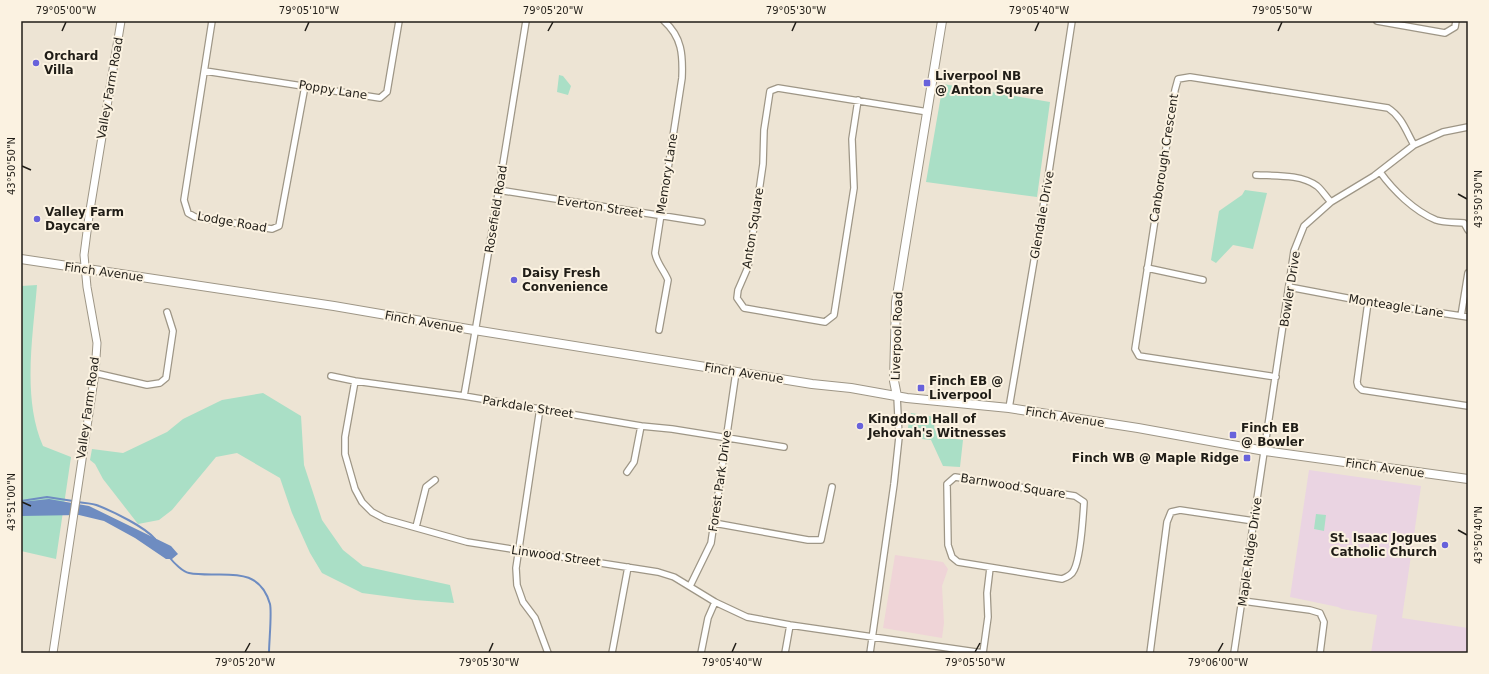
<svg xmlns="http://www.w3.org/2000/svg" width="1489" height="674" font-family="'DejaVu Sans',sans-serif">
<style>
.commercial{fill:#efd4d7}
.education{fill:#ead4e2}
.green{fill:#aadfc6}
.water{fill:#6e8cc1}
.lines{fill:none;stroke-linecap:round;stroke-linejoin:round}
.stream{stroke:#6e8cc1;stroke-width:2}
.minor-casing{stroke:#9e9686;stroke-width:8}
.tertiary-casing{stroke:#9e9686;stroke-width:9}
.secondary-casing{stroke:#9e9686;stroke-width:10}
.minor{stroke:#fff;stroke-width:5.5}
.tertiary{stroke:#fff;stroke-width:7}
.secondary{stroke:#fff;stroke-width:8}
.ticks{fill:none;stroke:#201d17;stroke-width:1.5}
.poi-dot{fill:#6862db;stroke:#fbf2e1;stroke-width:1.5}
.labels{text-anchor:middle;stroke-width:4;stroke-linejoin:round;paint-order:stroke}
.poi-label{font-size:12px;font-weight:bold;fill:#201d17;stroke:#fbf2e1;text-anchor:start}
.street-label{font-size:12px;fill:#201d17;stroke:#fbf2e1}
.neatline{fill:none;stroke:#201d17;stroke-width:1.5}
.ticks-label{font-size:10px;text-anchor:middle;fill:#201d17}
</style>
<rect width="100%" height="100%" fill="#ede4d4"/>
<path class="commercial" d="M895 555 943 562 948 569 942 586 944 623 942 638 883 628Z"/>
<path class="education" d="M1309 470 1421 486 1402 618 1468 628V653H1371L1377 615 1342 609 1338 607 1290 597Z"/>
<path class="green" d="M559 75 563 76 571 86 568 95 557 92Z
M943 84 1050 102 1037 197 926 182Z
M1245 190 1267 193 1253 249 1233 245 1216 263 1211 260 1219 211 1242 195Z
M37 285C33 336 22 398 43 446L71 457 56 559 21 551V286Z
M263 393 301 416 304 465 322 520 343 550 363 566 450 585 454 603 415 600 362 593 322 573 310 553 292 513 280 478 237 453 216 457 172 510 159 520 138 524 103 479 95 464 90 460 92 449 123 453 167 432 183 419 222 400Z
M911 413 935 417 934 428 940 437 963 440 960 467 943 466 931 440 906 437Z
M1316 514 1326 515 1324 531 1314 529Z"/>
<path class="water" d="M49 499 89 506 171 546 178 554 172 559H166L135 538 104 521 79 515 21 516V502Z"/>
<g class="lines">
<path class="stream" d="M21 501 47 497 73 501
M77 502C84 503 93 503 99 506 114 512 145 527 155 539
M170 558C174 563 183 572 189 573 220 579 258 562 270 604 272 613 269 642 269 653"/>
<g class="minor-casing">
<path id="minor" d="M212 21 184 200 188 213 195 217 272 229 279 226 305 86
M1377 21 1445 33 1455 27 1456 21
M205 71 380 98 387 92 399 21
M858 100 852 139 854 188 834 315 825 322 744 308 737 298 738 290 748 267 763 164 764 130 770 91 778 88 928 112
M1380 172C1393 190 1414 211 1436 220 1445 223 1456 222 1464 223L1468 230
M1256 175C1275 176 1301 174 1317 186 1322 190 1326 197 1331 202
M498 190 702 222
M1147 268 1203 280
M1289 287 1368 302 1468 317
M1368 302 1357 382 1358 386 1362 390 1468 406
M1461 316 1468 273
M659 330 668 280C664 270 657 264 655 253L682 78C683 55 682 37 664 21
M95 373 147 385 160 383 166 378 173 331 167 312
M331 376 355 381 464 396 641 426 672 429 784 447
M1276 377 1139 356 1135 349 1175 90 1178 79 1190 77 1388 108C1402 117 1406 131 1414 145
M355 381 345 437V454L355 489 362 502 372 512 385 519 467 542 658 572 674 577 715 602 747 617 790 625 983 653
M464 396C486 271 506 146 526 21
M540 408 516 568 517 585 523 602 535 618 548 653
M1009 408 1048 178 1072 21
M627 472 634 462 641 426
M955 477 1075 496 1084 502C1083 518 1081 556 1074 570 1072 575 1067 577 1062 579L958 562 952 557 948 545 947 484Z
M714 523 808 540H821L832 487
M416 527 426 487 435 480
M690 586 711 543 736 372
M1243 601 1310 610 1320 613 1324 622 1320 653
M612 653 628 567
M701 653 708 618 715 602
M785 653 790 625
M870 653 894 484 899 437 897 396
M983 653 988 617 987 593 990 568
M1150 653 1167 522 1171 512 1180 510 1254 521
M1234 653 1294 251 1304 226 1331 202 1374 176 1414 145 1443 132 1468 127"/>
</g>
<g class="tertiary-casing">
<path id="tertiary" d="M53 653 95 373 97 343 87 287 84 255 89 216 121 21"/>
</g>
<g class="secondary-casing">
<path id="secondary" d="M21 259 334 306 468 329 812 384 851 388 907 398 1009 408 1138 428 1265 451 1468 479
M897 396 894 381 896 302 942 21"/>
</g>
<use href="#minor" class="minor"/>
<use href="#tertiary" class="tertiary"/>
<use href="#secondary" class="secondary"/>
</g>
<path class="ticks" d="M62 31 66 22M305 31 309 22M548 31 553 22M792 31 796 22M1035 31 1039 22M1278 31 1282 22M22 166 31 170M1458 194 1467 199M22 502 31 506M1458 530 1467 535M245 652 250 643M489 652 493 643M732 652 736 643M975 652 980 643M1218 652 1223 643"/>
<g class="poi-dot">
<circle cx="36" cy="63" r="4"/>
<rect x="923" y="79" width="8" height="8" rx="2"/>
<circle cx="37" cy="219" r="4"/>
<circle cx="514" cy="280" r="4"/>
<rect x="917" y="384" width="8" height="8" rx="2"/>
<circle cx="860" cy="426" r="4"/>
<rect x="1229" y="431" width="8" height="8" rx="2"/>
<rect x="1243" y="454" width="8" height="8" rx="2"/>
<circle cx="1445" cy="545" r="4"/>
</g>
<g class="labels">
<g class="poi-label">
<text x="44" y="60">Orchard<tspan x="44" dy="14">Villa</tspan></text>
<text x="935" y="80">Liverpool NB<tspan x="935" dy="14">@ Anton Square</tspan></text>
<text x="45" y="216">Valley Farm<tspan x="45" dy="14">Daycare</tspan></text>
<text x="522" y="277">Daisy Fresh<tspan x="522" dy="14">Convenience</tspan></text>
<text x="929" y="385">Finch EB @<tspan x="929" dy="14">Liverpool</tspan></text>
<text x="868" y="423">Kingdom Hall of<tspan x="868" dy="14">Jehovah's Witnesses</tspan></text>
<text x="1241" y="432">Finch EB<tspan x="1241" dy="14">@ Bowler</tspan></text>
<text x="1239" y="462" text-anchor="end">Finch WB @ Maple Ridge</text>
<text x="1437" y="542" text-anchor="end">St. Isaac Jogues<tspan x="1437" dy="14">Catholic Church</tspan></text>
</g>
<g class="street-label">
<text transform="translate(110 88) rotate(-80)" y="4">Valley Farm Road</text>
<text transform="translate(333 90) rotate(9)" y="4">Poppy Lane</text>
<text transform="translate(1164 158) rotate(-81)" y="4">Canborough Crescent</text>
<text transform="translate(667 174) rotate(-81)" y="4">Memory Lane</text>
<text transform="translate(600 207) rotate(9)" y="4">Everton Street</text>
<text transform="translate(496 209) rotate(-81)" y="4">Rosefield Road</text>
<text transform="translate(1042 215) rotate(-80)" y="4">Glendale Drive</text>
<text transform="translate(232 222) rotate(10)" y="4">Lodge Road</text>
<text transform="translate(753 228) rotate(-81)" y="4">Anton Square</text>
<text transform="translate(104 272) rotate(8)" y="4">Finch Avenue</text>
<text transform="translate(1290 289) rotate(-81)" y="4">Bowler Drive</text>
<text transform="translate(1396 306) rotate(9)" y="4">Monteagle Lane</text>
<text transform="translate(424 322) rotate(10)" y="4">Finch Avenue</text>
<text transform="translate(897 336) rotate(-88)" y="4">Liverpool Road</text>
<text transform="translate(744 373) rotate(9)" y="4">Finch Avenue</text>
<text transform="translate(528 407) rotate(9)" y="4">Parkdale Street</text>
<text transform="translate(88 408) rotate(-82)" y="4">Valley Farm Road</text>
<text transform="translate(1065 417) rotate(9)" y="4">Finch Avenue</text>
<text transform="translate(1385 468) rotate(8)" y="4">Finch Avenue</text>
<text transform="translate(720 481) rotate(-82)" y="4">Forest Park Drive</text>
<text transform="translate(1013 486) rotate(9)" y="4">Barnwood Square</text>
<text transform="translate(1250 552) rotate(-82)" y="4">Maple Ridge Drive</text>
<text transform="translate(556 556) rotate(8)" y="4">Linwood Street</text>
</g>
</g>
<rect width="1489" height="674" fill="none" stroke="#fbf2e1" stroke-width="44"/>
<rect x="22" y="22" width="1445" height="630" class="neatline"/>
<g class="ticks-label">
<text x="66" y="14">79°05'00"W</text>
<text x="309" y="14">79°05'10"W</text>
<text x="553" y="14">79°05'20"W</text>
<text x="796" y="14">79°05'30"W</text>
<text x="1039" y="14">79°05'40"W</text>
<text x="1282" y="14">79°05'50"W</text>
<text transform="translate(11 166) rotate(-90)" y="4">43°50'50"N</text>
<text transform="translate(1478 199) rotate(-90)" y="4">43°50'30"N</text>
<text transform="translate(11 502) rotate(-90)" y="4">43°51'00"N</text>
<text transform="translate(1478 535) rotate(-90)" y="4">43°50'40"N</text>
<text x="245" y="666">79°05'20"W</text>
<text x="489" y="666">79°05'30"W</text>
<text x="732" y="666">79°05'40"W</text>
<text x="975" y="666">79°05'50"W</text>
<text x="1218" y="666">79°06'00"W</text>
</g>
</svg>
